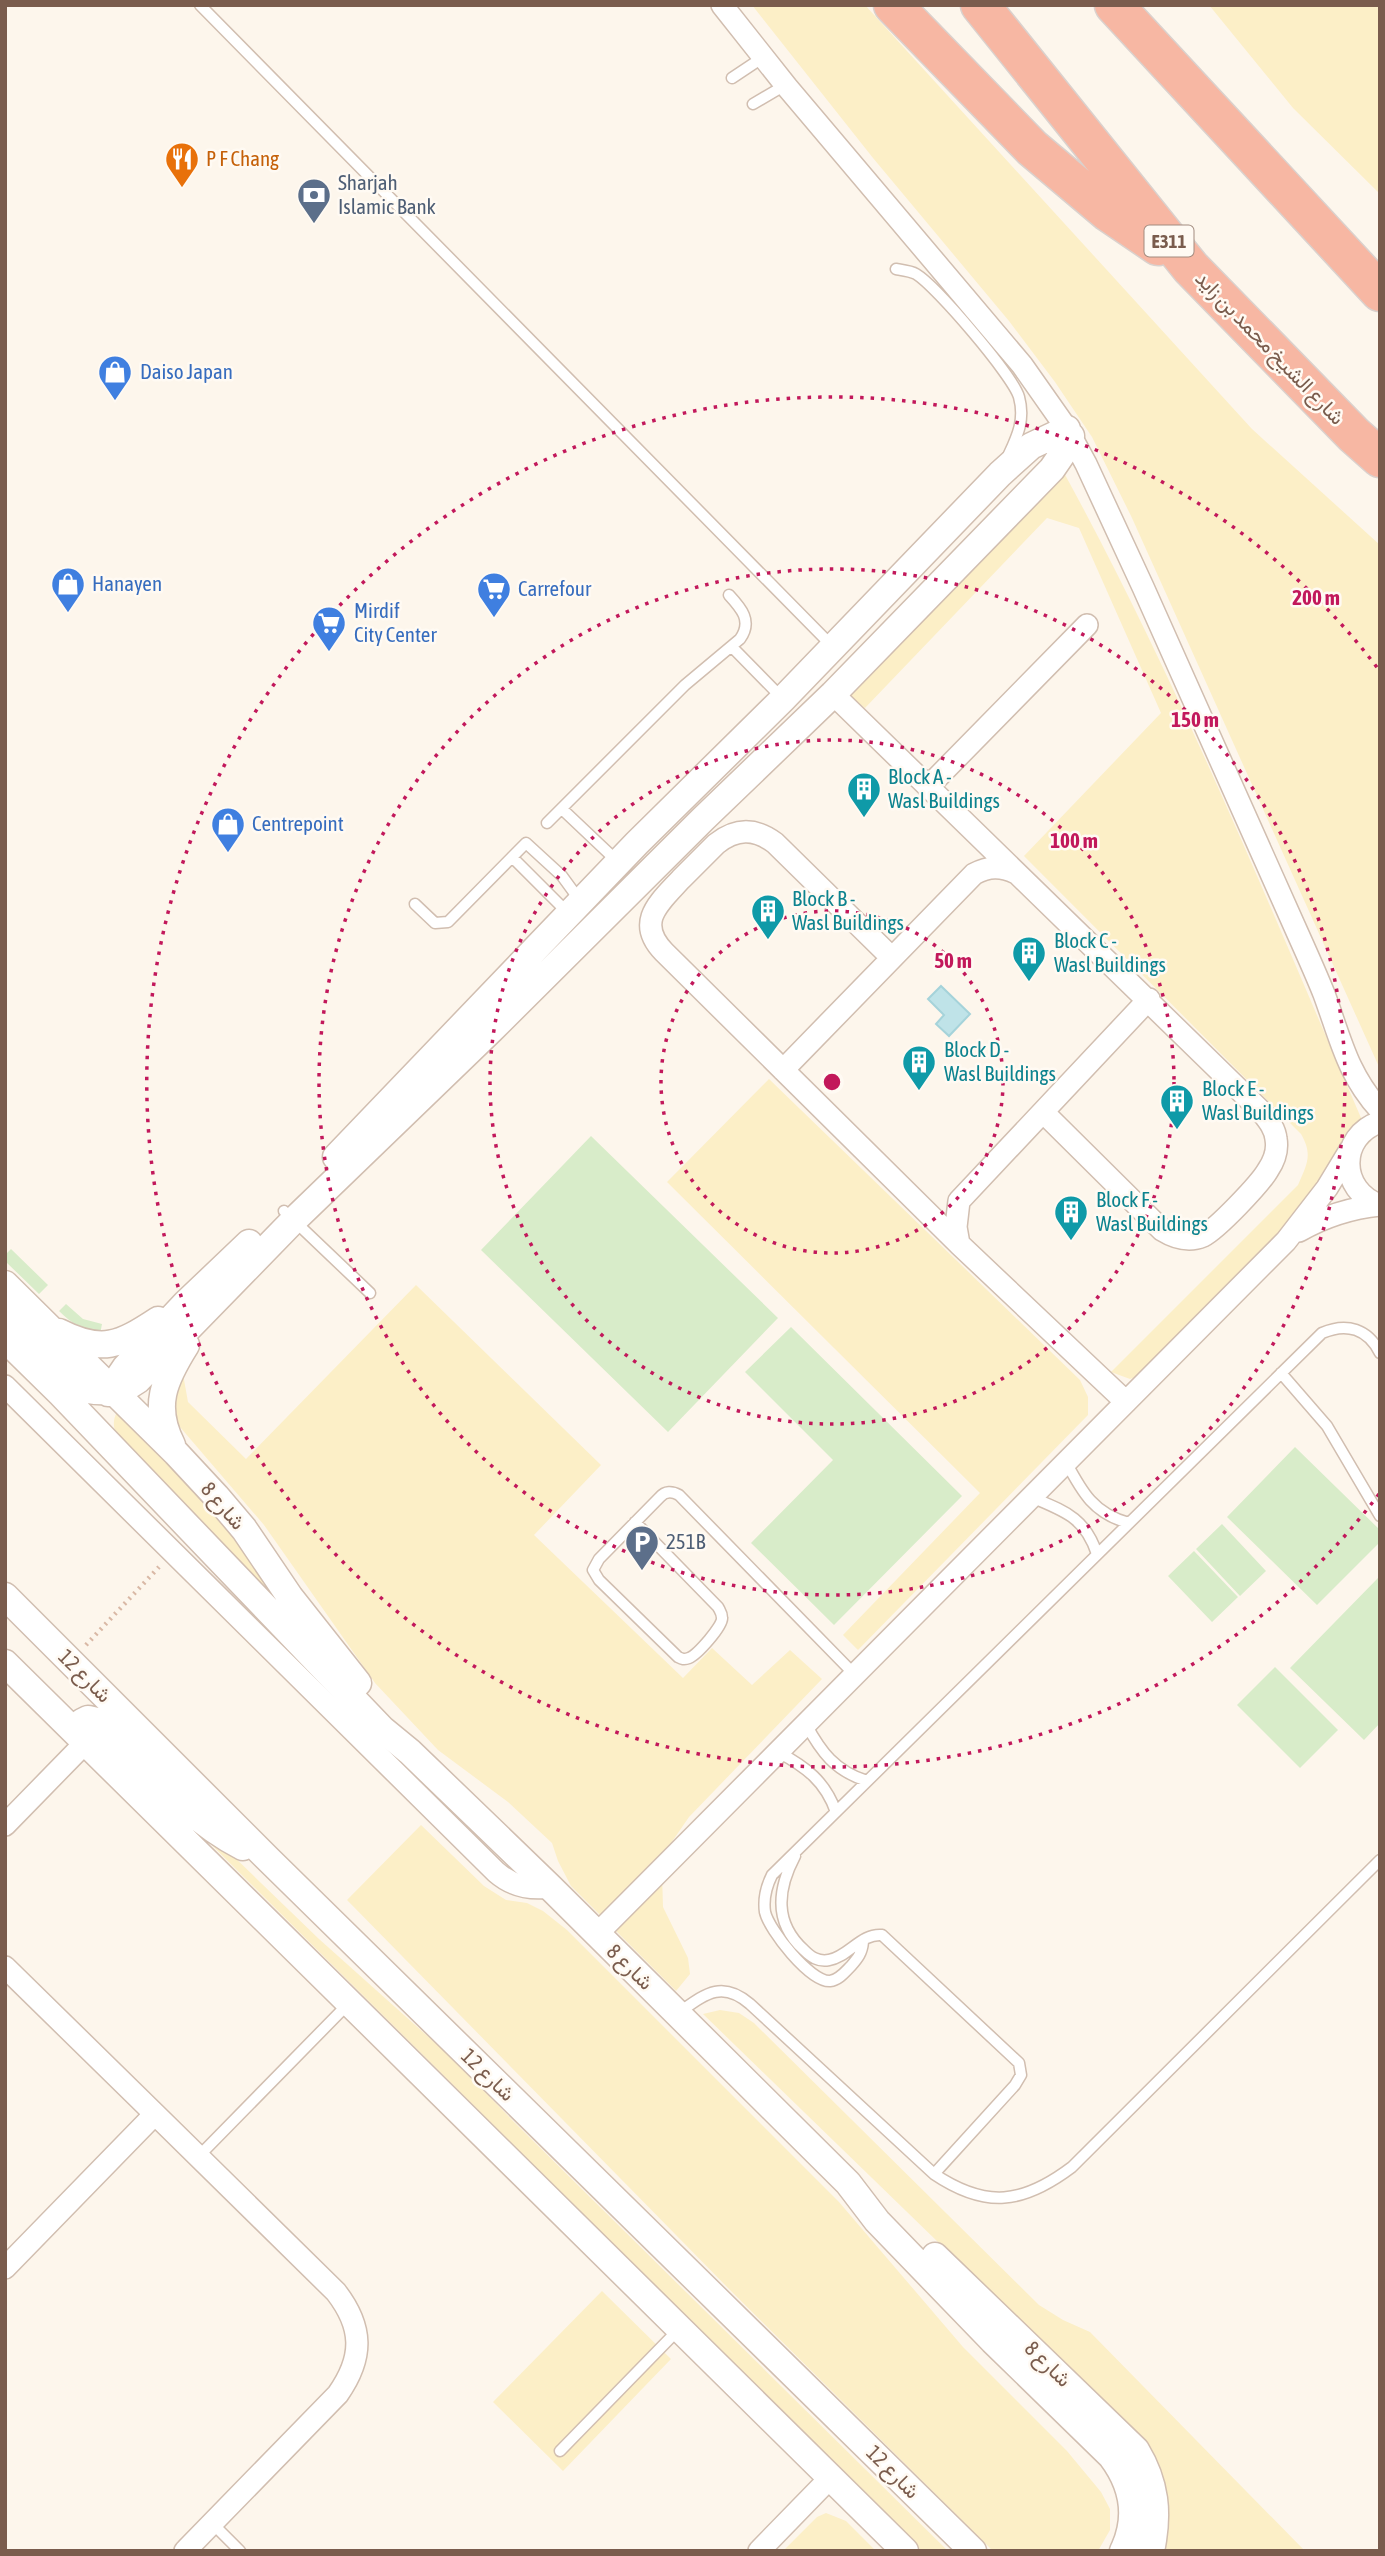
<svg xmlns="http://www.w3.org/2000/svg" width="1385" height="2556" font-family="'Asap Condensed',Vazirmatn,sans-serif">
<style>
.green{fill:#d8ecc9}
.sand{fill:#fcefc7}
.water{fill:#bfe3e8;stroke:#a5d3da;stroke-width:2}
.lines{fill:none;stroke-linecap:round;stroke-linejoin:round}
.service-casing{stroke:#d1beb0;stroke-width:13}
.minor-casing{stroke:#d1beb0;stroke-width:24}
.tertiary-casing{stroke:#d1beb0;stroke-width:29}
.motorway-casing{stroke:#dad1cd;stroke-width:41}
.path{stroke:#d9b8a5;stroke-width:4.5;stroke-dasharray:2 5;stroke-linecap:butt}
.service{stroke:#fff;stroke-width:10}
.minor{stroke:#fff;stroke-width:21}
.tertiary{stroke:#fff;stroke-width:26}
.motorway{stroke:#f7b7a3;stroke-width:38}
.ring{fill:none;stroke:#c2185b;stroke-width:3.5;stroke-dasharray:3.5 7}
.labels{text-anchor:middle;stroke-width:5;stroke-linejoin:round;paint-order:stroke}
.shield{fill:#fffaf3;stroke:#a28b7f;stroke-width:2}
.shield-label{font-size:19px;font-weight:bold;fill:#7a5c4d}
.food-label{font-size:21px;fill:#c56008;stroke:#fffaf3;text-anchor:start}
.service-label{font-size:21px;fill:#4e5e75;stroke:#fffaf3;text-anchor:start}
.street-label{font-size:21px;fill:#7a5c4d;stroke:#fffaf3}
.shop-label{font-size:21px;fill:#366cbe;stroke:#fffaf3;text-anchor:start}
.culture-label{font-size:21px;fill:#0d838f;stroke:#fffaf3;text-anchor:start}
.centre{fill:#c2185b;stroke:#fffaf3;stroke-width:3.5}
.ring-label{font-size:21px;text-anchor:middle;font-weight:bold;fill:#c2185b;stroke:#fffaf3;stroke-width:5;stroke-linejoin:round;paint-order:stroke}
</style>
<rect width="100%" height="100%" fill="#fdf6ec"/>
<path class="green" d="M591 1136 778 1318 668 1432 481 1250Z
M11 1249 48 1285 39 1294 5 1261V1255Z
M66 1304 83 1319 102 1324 100 1334C83 1329 72 1324 59 1311Z
M791 1327 962 1496 834 1625 751 1543 833 1460 745 1372Z
M1295 1447 1380 1530V1542L1317 1605 1227 1517Z
M1222 1524 1266 1571 1240 1596 1196 1549Z
M1194 1551 1238 1597 1212 1622 1168 1576Z
M1378 1578 1380 1580V1723L1364 1740 1290 1668Z
M1275 1667 1338 1730 1300 1768 1237 1705Z"/>
<path class="sand" d="M752 5H865L1252 429 1380 545V1069L1132 518 1092 437 1055 382 1009 321 873 158Z
M1209 5H1380V194L1293 108Z
M1063 471C1181 686 1273 915 1371 1141L1144 1374 1130 1379 1111 1372 1298 1185C1307 1164 1313 1155 1301 1134L1024 856 1161 713 1079 528 1047 518 865 708 841 689Z
M769 1079 1080 1380 1088 1397V1415L858 1650 843 1635 980 1493 667 1182Z
M416 1285 601 1465 534 1535 683 1678 712 1648 752 1685 790 1650 822 1679 689 1817 669 1846 662 1874 663 1907 688 1958 690 1974 676 1991 571 1886 558 1861 552 1843 508 1802 438 1750 375 1683 264 1525 174 1420 175 1386 183 1374 188 1402 246 1459Z
M117 1412 227 1523 328 1660 122 1446C116 1434 110 1425 117 1412Z
M108 1735 319 1939 452 2058 514 2122 948 2551H922L105 1739Z
M421 1825 484 1886 506 1900 527 1903 543 1911 567 1930 839 2202 963 2347 1067 2451 1101 2492 1110 2509V2530L1098 2551H993L729 2289 347 1900Z
M720 2010 739 2013 754 2023 1039 2305 1063 2320 1090 2332 1305 2551H1162L1076 2376 703 2014Z
M602 2291 671 2359 563 2471 493 2402Z
M826 2513 846 2521 876 2551H783L817 2517Z"/>
<path class="water" d="M941 986 970 1014 949 1036 936 1024 944 1015 928 999Z"/>
<g class="lines">
<g class="service-casing">
<path id="service" d="M200 5 833 647
M732 78 759 60 765 59
M753 104 782 87H787
M896 269C902 270 911 271 916 274 936 286 1013 376 1019 397 1025 419 1018 435 1009 454
M732 647 783 699
M562 809 618 862
M547 823 685 685 740 639C753 621 741 608 729 595
M512 857 569 914
M415 904 435 923 448 922 526 843 562 876 581 902
M284 1211 370 1293
M1281 1373 1327 1426 1380 1516
M1066 1462C1082 1492 1094 1514 1129 1523
M1031 1497C1064 1511 1085 1517 1097 1554
M635 1522 718 1607C720 1611 722 1613 722 1618 723 1626 697 1655 689 1658 684 1660 682 1659 678 1657L599 1580 593 1570 599 1559 660 1497C665 1491 672 1491 679 1495L855 1675
M806 1724C821 1752 835 1771 867 1781
M778 1752C806 1767 825 1781 836 1812
M795 1856C777 1890 774 1923 804 1950 811 1957 818 1962 829 1960 848 1957 861 1933 882 1935L1019 2063 1021 2075 1015 2085 934 2174
M863 1942C862 1953 858 1958 851 1966 845 1972 839 1980 830 1981 810 1982 769 1930 765 1912 763 1898 766 1887 772 1875L1322 1333C1347 1322 1368 1329 1380 1353
M677 2014C704 1995 721 1979 750 2004L934 2174C986 2209 1023 2204 1072 2167L1380 1860
M198 2157 348 2004
M560 2451 680 2328
M212 2523 240 2551"/>
</g>
<g class="minor-casing">
<path id="minor" d="M722 5 787 87 1022 365 1067 429 1086 464 1143 587 1298 934C1307 954 1316 974 1324 994 1340 1037 1347 1074 1380 1110
M833 694 1261 1111C1268 1120 1275 1128 1276 1139 1278 1150 1274 1161 1268 1170 1260 1184 1217 1229 1203 1236 1189 1242 1175 1238 1162 1230L1043 1112
M928 787 1087 625
M892 958 775 843C755 828 736 828 716 844 704 856 693 867 681 879 659 903 635 922 664 952L959 1244 1126 1402
M783 1070 974 874C989 866 1001 866 1016 873
M1380 1122C1338 1136 1339 1191 1380 1205
M1299 1231C1325 1216 1350 1208 1380 1205
M959 1244 956 1227 959 1201 1149 999
M5 1386 496 1872C512 1886 529 1890 550 1887
M5 1825 86 1742
M596 1935 1286 1241 1327 1188 1350 1150
M5 1967 155 2114
M5 2268 155 2114 336 2292C363 2327 364 2357 338 2394L185 2551
M759 2551 831 2477"/>
</g>
<g class="tertiary-casing">
<path id="tertiary" d="M336 1157 637 843 783 699 1000 474 1031 446 1067 429
M5 1284 176 1453 216 1496 244 1529 290 1597 358 1683
M5 1316 78 1386C96 1395 122 1392 138 1380L293 1221 491 1030 703 819 833 694 1052 469 1063 453 1071 436
M59 1332C102 1354 120 1345 158 1320
M5 1339 61 1394 382 1729 410 1752 550 1887 848 2183 877 2221 993 2341 1111 2456C1133 2485 1139 2518 1123 2551
M108 1393 125 1368 186 1303 249 1243
M172 1445C152 1406 164 1380 186 1345
M5 1596 267 1858 973 2551
M5 1663 905 2551
M78 1735 82 1722 88 1719 101 1722C145 1766 187 1819 243 1847
M935 2256 1136 2450C1156 2483 1159 2513 1151 2551"/>
</g>
<g class="motorway-casing">
<path id="motorway" d="M893 5 1032 148 1108 212 1158 246
M980 5 1191 268 1354 435 1380 458
M1114 5 1380 292"/>
</g>
<path class="path" d="M86 1645 159 1567"/>
<use href="#service" class="service"/>
<use href="#minor" class="minor"/>
<use href="#tertiary" class="tertiary"/>
<use href="#motorway" class="motorway"/>
</g>
<g class="ring">
<circle cx="832" cy="1082" r="171"/>
<circle cx="832" cy="1082" r="342"/>
<circle cx="832" cy="1082" r="513"/>
<path d="M1379 1494A685 685 0 1 1 1379 670"/>
</g>
<defs>
<g id="restaurant-pin" transform="scale(1.75)"><path d="M0 17L-7.5 6A9.5 9.5 0 1 1 7.5 6Z" fill="#e8710a" stroke="#fffaf3"/><path d="M-5-6h1v4h1v-4h1v4h1v-4h1v5L-1.5 .5V6h-2V.5L-5-1ZM5-6V6H3V1.5H1.5Q1.5-4 5-6Z" fill="#fff"/></g>
<g id="bank-pin" transform="scale(1.75)"><path d="M0 17L-7.5 6A9.5 9.5 0 1 1 7.5 6Z" fill="#5c6f8a" stroke="#fffaf3"/><path d="M-6-4H6V4H-6ZM0-2.3a2.3 2.3 0 1 0 0 4.6a2.3 2.3 0 1 0 0-4.6Z" fill="#fff"/></g>
<g id="shop-pin" transform="scale(1.75)"><path d="M0 17L-7.5 6A9.5 9.5 0 1 1 7.5 6Z" fill="#3f7fe0" stroke="#fffaf3"/><path d="M-5-2.5h2.3a2.7 3.5 0 0 1 5.4 0H5L5.5 6h-11ZM-1.5-2.5h3a1.5 2.3 0 0 0-3 0Z" fill="#fff"/></g>
<g id="supermarket-pin" transform="scale(1.75)"><path d="M0 17L-7.5 6A9.5 9.5 0 1 1 7.5 6Z" fill="#3f7fe0" stroke="#fffaf3"/><path d="M-6-5.5h2.5l.6 2H6L4.5 2H-2.5L-4.4-4H-6ZM-1.5 3.2a1.3 1.3 0 1 0 .1 0ZM3 3.2a1.3 1.3 0 1 0 .1 0Z" fill="#fff"/></g>
<g id="building-pin" transform="scale(1.75)"><path d="M0 17L-7.5 6A9.5 9.5 0 1 1 7.5 6Z" fill="#0f9aa8" stroke="#fffaf3"/><path d="M-4-6H4V6H1V3H-1V6H-4ZM-2.5-4.3h1.7v1.8h-1.7ZM.8-4.3h1.7v1.8H.8ZM-2.5-1h1.7V.8h-1.7ZM.8-1h1.7V.8H.8Z" fill="#fff"/></g>
<g id="parking-pin" transform="scale(1.75)"><path d="M0 17L-7.5 6A9.5 9.5 0 1 1 7.5 6Z" fill="#5c6f8a" stroke="#fffaf3"/><path d="M-3.5-5.5H1a3.5 3.5 0 0 1 0 7H-1V5.5H-3.5ZM-1-3.4V-.6H.8a1.4 1.4 0 0 0 0-2.8Z" fill="#fff"/></g>
</defs>
<g fill-rule="evenodd">
<use href="#restaurant-pin" x="182" y="159"/>
<use href="#bank-pin" x="314" y="195"/>
<use href="#shop-pin" x="115" y="372"/>
<use href="#shop-pin" x="68" y="584"/>
<use href="#supermarket-pin" x="494" y="589"/>
<use href="#supermarket-pin" x="329" y="623"/>
<use href="#building-pin" x="864" y="789"/>
<use href="#shop-pin" x="228" y="824"/>
<use href="#building-pin" x="768" y="911"/>
<use href="#building-pin" x="1029" y="953"/>
<use href="#building-pin" x="919" y="1062"/>
<use href="#building-pin" x="1177" y="1101"/>
<use href="#building-pin" x="1071" y="1212"/>
<use href="#parking-pin" x="642" y="1542"/>
</g>
<g class="labels">
<rect class="shield" x="1144.5" y="225.5" width="49" height="31" rx="5"/>
<g class="shield-label">
<text x="1169" y="248">E311</text>
</g>
<g class="food-label">
<text x="206" y="166">P F Chang</text>
</g>
<g class="service-label">
<text x="338" y="190">Sharjah<tspan x="338" dy="24">Islamic Bank</tspan></text>
<text x="666" y="1549">251B</text>
</g>
<g class="street-label">
<text transform="translate(1270 348) rotate(46)" y="7">شارع الشيخ محمد بن زايد</text>
<text transform="translate(223 1506) rotate(49)" y="7">شارع 8</text>
<text transform="translate(85 1676) rotate(45)" y="7">شارع 12</text>
<text transform="translate(630 1967) rotate(44)" y="7">شارع 8</text>
<text transform="translate(488 2075) rotate(44)" y="7">شارع 12</text>
<text transform="translate(1048 2364) rotate(44)" y="7">شارع 8</text>
<text transform="translate(893 2472) rotate(45)" y="7">شارع 12</text>
</g>
<g class="shop-label">
<text x="140" y="379">Daiso Japan</text>
<text x="92" y="591">Hanayen</text>
<text x="518" y="596">Carrefour</text>
<text x="354" y="618">Mirdif<tspan x="354" dy="24">City Center</tspan></text>
<text x="252" y="831">Centrepoint</text>
</g>
<g class="culture-label">
<text x="888" y="784">Block A -<tspan x="888" dy="24">Wasl Buildings</tspan></text>
<text x="792" y="906">Block B -<tspan x="792" dy="24">Wasl Buildings</tspan></text>
<text x="1054" y="948">Block C -<tspan x="1054" dy="24">Wasl Buildings</tspan></text>
<text x="944" y="1057">Block D -<tspan x="944" dy="24">Wasl Buildings</tspan></text>
<text x="1202" y="1096">Block E -<tspan x="1202" dy="24">Wasl Buildings</tspan></text>
<text x="1096" y="1207">Block F -<tspan x="1096" dy="24">Wasl Buildings</tspan></text>
</g>
</g>
<circle cx="832" cy="1082" r="10" class="centre"/>
<g class="ring-label">
<text x="1316" y="605">200 m</text>
<text x="1195" y="727">150 m</text>
<text x="1074" y="848">100 m</text>
<text x="953" y="968">50 m</text>
</g>
<rect width="1385" height="2556" fill="none" stroke="#7a5c4d" stroke-width="14"/>
</svg>
